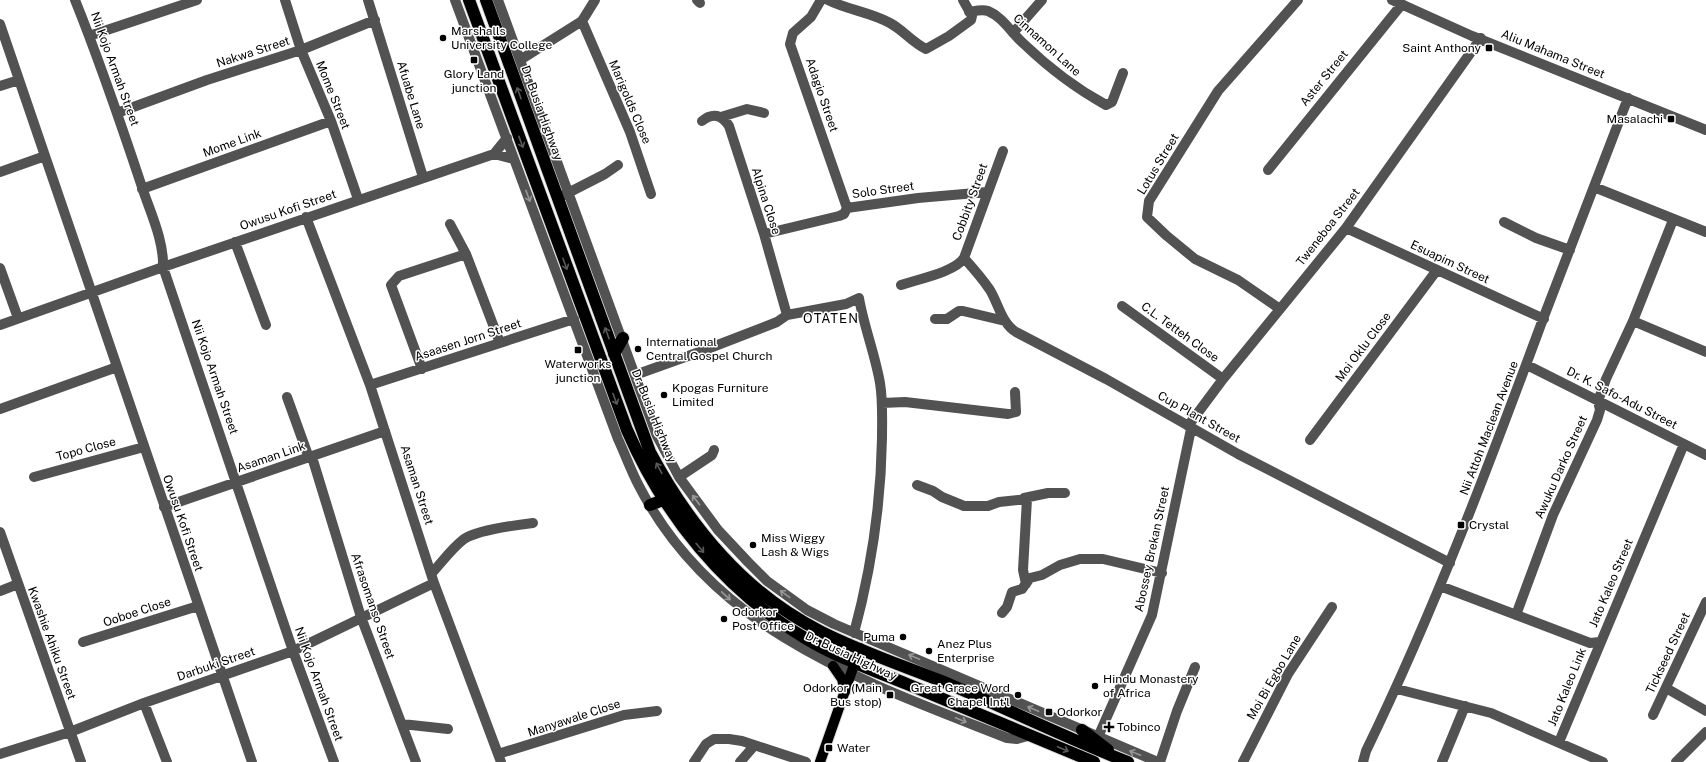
<svg xmlns="http://www.w3.org/2000/svg" width="1706" height="762" font-family="'Public Sans',sans-serif">
<style>
.lines{fill:none;stroke-linecap:round;stroke-linejoin:round}
.major-casing{stroke:#dbdbdb;stroke-width:12}
.highway-casing{stroke:#dbdbdb;stroke-width:14}
.minor{stroke:#525252;stroke-width:10}
.major{stroke:#000;stroke-width:10}
.highway{stroke:#000;stroke-width:12}
.oneway{stroke:#595959}
.oneway2{stroke:#979797}
.poi-dot{fill:#000;stroke:#fff;stroke-width:1.5}
.labels{text-anchor:middle;stroke-width:3;stroke-linejoin:round;paint-order:stroke}
.poi-label{font-size:12px;fill:#000;stroke:#fff;text-anchor:start}
.street-label{font-size:12px;fill:#000;stroke:#fff}
.neighbourhood-label{font-size:13px;letter-spacing:1px;fill:#000;stroke:#fff}
</style>
<rect width="100%" height="100%" fill="#fff"/>
<g class="lines">
<g class="major-casing">
<path id="major" d="M833 666 842 679 845 692
M820 762 860 648"/>
</g>
<g class="highway-casing">
<path id="highway" d="M469 0 627 430C664 515 725 591 805 638 836 657 873 670 907 684 969 710 1031 736 1094 762
M486 0 650 452C690 527 743 592 820 631 861 652 907 667 951 685 1010 710 1068 739 1128 762
M614 354 623 338
M650 505 663 500
M1082 730 1108 750"/>
</g>
<path class="minor" d="M75 0C100 62 121 124 142 187 150 212 164 240 163 267L293 651 334 762
M285 0 301 50 331 121 358 199
M368 0 423 177
M455 0 618 439C625 454 631 471 639 486 714 632 865 682 1007 738L1017 739 1031 735
M498 0 657 436 679 477 718 530 748 562 767 581 807 610 834 624 1158 762
M697 0 700 3
M821 0 811 17 793 33 790 44 847 208
M828 0C848 10 870 12 890 23 903 30 912 42 926 49L949 36 971 20 972 16 963 0
M1392 0 1472 36 1706 130
M969 12C975 11 982 9 988 11 1003 17 1012 34 1024 44 1049 68 1075 88 1106 105L1112 102 1123 73
M582 21 630 132 651 194
M0 24 252 762
M1013 33 1042 0
M89 36 197 0
M520 60 582 21 595 0
M0 86 19 80
M117 113 207 80 301 50 375 20
M721 117 747 109 764 113
M702 121C713 112 722 115 729 126L764 234 787 315
M494 154 507 138
M1268 170 1402 4
M0 172 45 156
M1594 187 1706 232
M142 189 331 121
M564 195 605 174 618 165
M847 208 918 198 987 192
M306 217 370 385 434 583 501 762
M1504 222 1536 238 1570 250
M450 224 466 254 500 343
M1346 228 1544 319
M764 234 839 216 844 214 847 208
M235 242 266 325
M964 258C973 268 982 278 990 290 998 303 1002 324 1016 332L1106 379 1238 454 1450 563
M0 268 18 318
M901 285C918 279 955 272 964 258L1003 151
M1122 306 1223 379
M1280 309 1238 280 1195 259 1167 236 1147 217 1149 201 1218 91 1298 0
M935 319H947L959 311H963L1005 321
M1633 321 1706 352
M0 325 163 267 494 154 514 159
M1527 365 1706 455
M422 369 391 285 399 276 466 254
M635 375 702 351 777 322 787 315 846 304 859 298C864 327 875 354 880 383 883 401 882 420 882 438 881 504 871 570 854 633
M370 385 574 319
M287 397 309 458
M882 403 905 402 1008 414 1016 412 1015 392
M0 409 117 367
M1188 426 1223 379 1346 228 1481 38
M1310 440 1437 270
M312 457 361 617 416 762
M34 477 144 447
M679 477 712 455 714 450
M917 485 933 491 942 497 964 506H988L999 502 1027 499 1023 570 1026 584
M1024 498 1048 493H1065
M164 507 385 431
M0 532 81 762
M432 573C442 562 452 548 464 539 478 530 516 525 533 523
M1440 586 1590 643 1600 642
M0 591 18 584
M1002 613 1007 607 1012 592 1022 589 1030 578 1042 575 1060 565 1080 559H1103L1162 573
M1516 615 1553 515 1597 420 1600 410 1598 401 1606 379 1633 321 1673 220
M83 642 198 606
M1666 688 1706 711
M1397 689 1491 713 1603 762
M144 703 167 762
M1653 715 1706 602
M402 724 448 729
M1098 737 1152 615 1191 429
M1559 742 1684 444
M0 754 70 732 144 703 293 651 434 583
M498 754 624 715 657 711
M694 762 706 744 714 739H729L742 741 806 762
M740 762 754 746
M1160 762 1177 711 1195 667
M1243 762 1288 674 1332 607
M1363 762 1366 751C1434 611 1489 465 1543 319 1571 245 1600 172 1628 98
M1442 762 1465 706
M1676 762 1706 732"/>
<use href="#major" class="major"/>
<use href="#highway" class="highway"/>
</g>
<defs><path id="oneway-shaft" d="M-6 0H5M1.5-3L5.5 0L1.5 3" fill="none" stroke-width="1.6" stroke-linecap="round" stroke-linejoin="round"/></defs>
<g class="oneway">
<use href="#oneway-shaft" transform="translate(519 93) rotate(-110)"/>
<use href="#oneway-shaft" transform="translate(521 142) rotate(70)"/>
<use href="#oneway-shaft" transform="translate(565 264) rotate(70)"/>
<use href="#oneway-shaft" transform="translate(607 333) rotate(-110)"/>
<use href="#oneway-shaft" transform="translate(615 399) rotate(69)"/>
<use href="#oneway-shaft" transform="translate(659 468) rotate(-118)"/>
<use href="#oneway-shaft" transform="translate(700 548) rotate(50)"/>
<use href="#oneway-shaft" transform="translate(1063 749) rotate(23)"/>
</g>
<g class="oneway2">
<use href="#oneway-shaft" transform="translate(528 196) rotate(70)"/>
<use href="#oneway-shaft" transform="translate(696 500) rotate(-127)"/>
<use href="#oneway-shaft" transform="translate(785 594) rotate(-144)"/>
<use href="#oneway-shaft" transform="translate(726 596) rotate(43)"/>
<use href="#oneway-shaft" transform="translate(914 657) rotate(-157)"/>
<use href="#oneway-shaft" transform="translate(1033 709) rotate(-157)"/>
<use href="#oneway-shaft" transform="translate(961 720) rotate(22)"/>
<use href="#oneway-shaft" transform="translate(1135 753) rotate(-158)"/>
</g>
<g class="poi-dot">
<circle cx="443" cy="38" r="4"/>
<rect x="1485" y="44" width="8" height="8" rx="2"/>
<rect x="470" y="56" width="8" height="8" rx="2"/>
<rect x="1667" y="115" width="8" height="8" rx="2"/>
<circle cx="638" cy="349" r="4"/>
<rect x="574" y="346" width="8" height="8" rx="2"/>
<circle cx="664" cy="395" r="4"/>
<rect x="1457" y="521" width="8" height="8" rx="2"/>
<circle cx="753" cy="545" r="4"/>
<circle cx="724" cy="619" r="4"/>
<circle cx="903" cy="637" r="4"/>
<circle cx="929" cy="651" r="4"/>
<circle cx="1095" cy="686" r="4"/>
<rect x="886" y="691" width="8" height="8" rx="2"/>
<circle cx="1018" cy="695" r="4"/>
<rect x="1045" y="708" width="8" height="8" rx="2"/>
<path d="M1107 721h4v4h4v4h-4v4h-4v-4h-4v-4h4z"/>
<rect x="825" y="744" width="8" height="8" rx="2"/>
</g>
<g class="labels">
<g class="poi-label">
<text x="451" y="35">Marshalls<tspan x="451" dy="14">University College</tspan></text>
<text x="1481" y="52" text-anchor="end">Saint Anthony</text>
<text x="474" y="78" text-anchor="middle">Glory Land<tspan x="474" dy="14">junction</tspan></text>
<text x="1663" y="123" text-anchor="end">Masalachi</text>
<text x="646" y="346">International<tspan x="646" dy="14">Central Gospel Church</tspan></text>
<text x="578" y="368" text-anchor="middle">Waterworks<tspan x="578" dy="14">junction</tspan></text>
<text x="672" y="392">Kpogas Furniture<tspan x="672" dy="14">Limited</tspan></text>
<text x="1469" y="529">Crystal</text>
<text x="761" y="542">Miss Wiggy<tspan x="761" dy="14">Lash &amp; Wigs</tspan></text>
<text x="732" y="616">Odorkor<tspan x="732" dy="14">Post Office</tspan></text>
<text x="895" y="641" text-anchor="end">Puma</text>
<text x="937" y="648">Anez Plus<tspan x="937" dy="14">Enterprise</tspan></text>
<text x="1103" y="683">Hindu Monastery<tspan x="1103" dy="14">of Africa</tspan></text>
<text x="882" y="692" text-anchor="end">Odorkor (Main<tspan x="882" dy="14">Bus stop)</tspan></text>
<text x="1010" y="692" text-anchor="end">Great Grace Word<tspan x="1010" dy="14">Chapel Int'l</tspan></text>
<text x="1057" y="716">Odorkor</text>
<text x="1117" y="731">Tobinco</text>
<text x="837" y="752">Water</text>
</g>
<g class="street-label">
<text transform="translate(1047 45) rotate(42)" y="4">Cinnamon Lane</text>
<text transform="translate(253 52) rotate(-18)" y="4">Nakwa Street</text>
<text transform="translate(1553 54) rotate(22)" y="4">Aliu Mahama Street</text>
<text transform="translate(115 69) rotate(70)" y="4">Nii Kojo Armah Street</text>
<text transform="translate(1324 78) rotate(-51)" y="4">Aster Street</text>
<text transform="translate(333 95) rotate(68)" y="4">Mome Street</text>
<text transform="translate(411 95) rotate(73)" y="4">Afuabe Lane</text>
<text transform="translate(822 95) rotate(71)" y="4">Adagio Street</text>
<text transform="translate(630 102) rotate(67)" y="4">Marigolds Close</text>
<text transform="translate(542 113) rotate(70)" y="4">Dr. Busia Highway</text>
<text transform="translate(232 143) rotate(-20)" y="4">Mome Link</text>
<text transform="translate(1158 164) rotate(-59)" y="4">Lotus Street</text>
<text transform="translate(883 190) rotate(-8)" y="4">Solo Street</text>
<text transform="translate(766 201) rotate(72)" y="4">Alpina Close</text>
<text transform="translate(970 202) rotate(-70)" y="4">Cobbity Street</text>
<text transform="translate(288 210) rotate(-19)" y="4">Owusu Kofi Street</text>
<text transform="translate(1328 227) rotate(-52)" y="4">Tweneboa Street</text>
<text transform="translate(1450 262) rotate(25)" y="4">Esuapim Street</text>
<text transform="translate(1180 332) rotate(36)" y="4">C.L. Tetteh Close</text>
<text transform="translate(468 340) rotate(-18)" y="4">Asaasen Jorn Street</text>
<text transform="translate(1363 347) rotate(-53)" y="4">Moi Oklu Close</text>
<text transform="translate(215 377) rotate(71)" y="4">Nii Kojo Armah Street</text>
<text transform="translate(1622 398) rotate(27)" y="4">Dr. K. Safo-Adu Street</text>
<text transform="translate(654 416) rotate(68)" y="4">Dr. Busia Highway</text>
<text transform="translate(1199 417) rotate(29)" y="4">Cup Plant Street</text>
<text transform="translate(1489 428) rotate(-69)" y="4">Nii Attoh Maclean Avenue</text>
<text transform="translate(86 449) rotate(-15)" y="4">Topo Close</text>
<text transform="translate(271 457) rotate(-19)" y="4">Asaman Link</text>
<text transform="translate(1561 467) rotate(-66)" y="4">Awuku Darko Street</text>
<text transform="translate(417 485) rotate(72)" y="4">Asaman Street</text>
<text transform="translate(183 523) rotate(71)" y="4">Owusu Kofi Street</text>
<text transform="translate(1152 549) rotate(-78)" y="4">Abossey Brekan Street</text>
<text transform="translate(1611 583) rotate(-67)" y="4">Jato Kaleo Street</text>
<text transform="translate(373 606) rotate(71)" y="4">Afrasomanso Street</text>
<text transform="translate(137 612) rotate(-18)" y="4">Ooboe Close</text>
<text transform="translate(52 643) rotate(70)" y="4">Kwashie Ahiku Street</text>
<text transform="translate(1668 653) rotate(-65)" y="4">Tickseed Street</text>
<text transform="translate(851 656) rotate(25)" y="4">Dr. Busia Highway</text>
<text transform="translate(216 664) rotate(-19)" y="4">Darbuki Street</text>
<text transform="translate(1274 677) rotate(-60)" y="4">Moi Bi Egbo Lane</text>
<text transform="translate(319 684) rotate(70)" y="4">Nii Kojo Armah Street</text>
<text transform="translate(1567 687) rotate(-68)" y="4">Jato Kaleo Link</text>
<text transform="translate(574 718) rotate(-18)" y="4">Manyawale Close</text>
</g>
<g class="neighbourhood-label">
<text x="831" y="323">OTATEN</text>
</g>
</g>
</svg>
